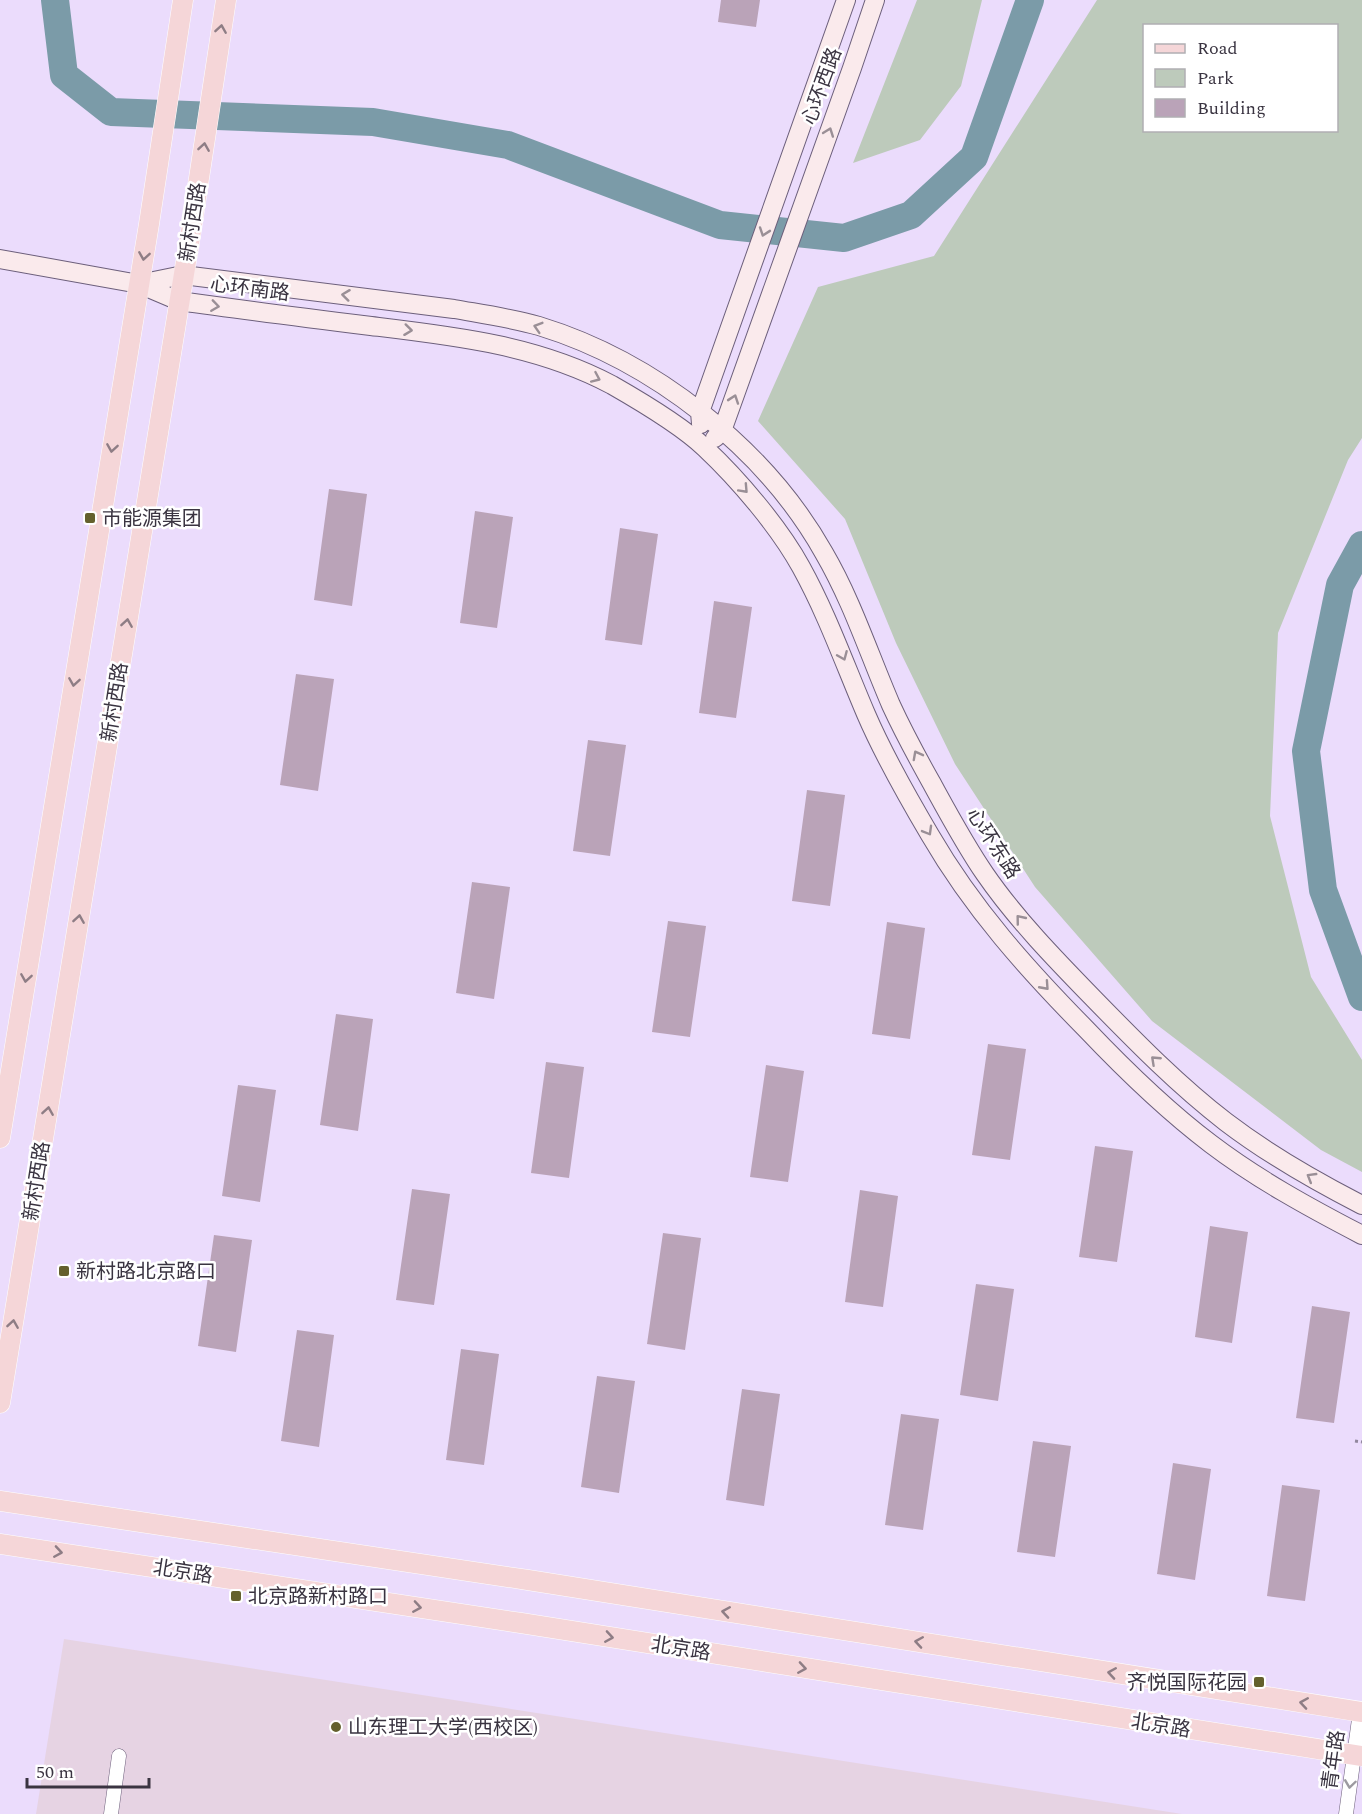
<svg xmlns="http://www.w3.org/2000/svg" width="1362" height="1814" font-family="Spectral,'Noto Sans SC',serif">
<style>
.education{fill:#e6d3e3}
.green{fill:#bdcabb;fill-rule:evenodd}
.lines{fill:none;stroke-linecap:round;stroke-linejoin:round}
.river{stroke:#7b9ba8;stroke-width:28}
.building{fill:#baa3b8}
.street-casing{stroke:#6c5f7b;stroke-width:15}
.secondary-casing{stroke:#6c5f7b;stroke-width:20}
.primary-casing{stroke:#fff;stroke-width:21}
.path{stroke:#91879d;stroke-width:3;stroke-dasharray:3 3;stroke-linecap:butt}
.street{stroke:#fff;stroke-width:14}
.secondary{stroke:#faeaec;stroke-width:18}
.primary{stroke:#f5d6d8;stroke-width:20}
.oneway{stroke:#8e7d85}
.oneway2{stroke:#9a8f96}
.oneway3{stroke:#9c9aa0}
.poi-dot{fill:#64602d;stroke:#fff;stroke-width:2}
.labels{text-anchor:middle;stroke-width:5;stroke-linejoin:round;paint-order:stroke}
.street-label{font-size:20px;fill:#3a3441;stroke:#fff}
.poi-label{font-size:20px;fill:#3a3441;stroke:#fff;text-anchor:start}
</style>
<rect width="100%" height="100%" fill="#ebdcfc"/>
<path class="education" d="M64 1639 1182 1814H36Z"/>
<path class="green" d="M917 0H982L961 86 920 140 853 163Z
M1097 0H1362V438L1348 460 1278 633 1270 816 1311 977 1362 1060V1172L1321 1150 1152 1021 1035 887 955 764 896 643 845 519 758 421 818 287 934 256ZM1144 26H1336V130H1144Z"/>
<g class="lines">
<path class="river" d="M55 0 64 75 111 112 373 122 508 145 720 225 844 238 911 215 974 157 1030 0
M1362 545 1340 585 1306 751 1323 890 1362 997"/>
</g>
<path class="building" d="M721 0H760L756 27 718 22Z
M329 489 367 494 352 606 314 600Z
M475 511 513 517 497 628 460 623Z
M620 528 658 534 642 645 605 640Z
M714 601 752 607 736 718 699 713Z
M296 674 334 679 318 791 280 785Z
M588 740 626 745 610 856 573 851Z
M807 790 845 795 830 906 792 901Z
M472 882 510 887 494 999 456 993Z
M668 921 706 926 690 1037 652 1032Z
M887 922 925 928 910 1039 872 1034Z
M336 1014 373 1019 358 1131 320 1125Z
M988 1044 1026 1049 1010 1160 972 1155Z
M546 1062 584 1067 569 1178 531 1173Z
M766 1065 804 1071 788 1182 750 1177Z
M238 1085 276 1090 260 1202 222 1196Z
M1095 1146 1133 1151 1117 1262 1079 1257Z
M412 1189 450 1194 434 1305 396 1300Z
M860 1190 898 1196 883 1307 845 1302Z
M1210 1226 1248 1232 1232 1343 1195 1337Z
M663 1233 701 1238 685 1350 647 1344Z
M214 1235 252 1240 236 1352 198 1346Z
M976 1284 1014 1289 998 1401 960 1395Z
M1312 1306 1350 1312 1334 1423 1296 1418Z
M297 1330 334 1335 319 1447 281 1441Z
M461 1349 499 1354 484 1465 446 1460Z
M597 1376 635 1381 619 1493 581 1487Z
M742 1389 780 1394 764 1506 726 1500Z
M901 1414 939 1419 923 1530 885 1525Z
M1033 1441 1071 1446 1055 1557 1017 1552Z
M1173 1463 1211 1469 1195 1580 1157 1574Z
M1282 1485 1320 1490 1305 1601 1267 1596Z"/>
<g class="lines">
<g class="street-casing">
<path id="street" d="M111 1814 119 1756
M1346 1814 1360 1712"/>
</g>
<g class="secondary-casing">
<path id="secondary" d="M0 259 139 284 179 301C243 310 307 318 371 326 454 336 537 345 612 385 640 401 682 426 705 448 739 480 779 527 801 567 827 614 845 665 866 714 884 756 907 796 930 835 973 909 1027 969 1086 1029 1125 1070 1166 1110 1211 1144 1257 1179 1310 1208 1362 1235
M139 284 183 275 454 309C482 314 511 318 539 326 653 361 765 448 824 553 852 601 869 654 891 705 903 731 917 757 931 782 948 813 965 845 985 874 1016 919 1056 960 1094 999 1136 1042 1178 1085 1226 1122 1268 1154 1315 1181 1362 1205
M701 424 700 412 846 0
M715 438 722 431 852 68 875 0"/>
</g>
<g class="primary-casing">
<path id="primary" d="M0 1138 149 224 183 0
M0 1403 191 231 226 0
M0 1501 528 1580 1362 1712
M0 1544 521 1623 1362 1756"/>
</g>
<path class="path" d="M1355 1441 1362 1442"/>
<use href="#street" class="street"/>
<use href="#secondary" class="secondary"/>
<use href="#primary" class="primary"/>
</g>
<defs><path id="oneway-chevron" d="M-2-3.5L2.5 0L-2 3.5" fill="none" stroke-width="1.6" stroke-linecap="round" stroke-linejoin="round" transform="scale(1.5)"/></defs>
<g class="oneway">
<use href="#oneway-chevron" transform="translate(221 29) rotate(-81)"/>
<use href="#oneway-chevron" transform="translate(204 147) rotate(-81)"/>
<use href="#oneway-chevron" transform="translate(144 256) rotate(99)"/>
<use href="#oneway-chevron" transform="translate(112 448) rotate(99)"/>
<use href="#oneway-chevron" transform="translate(127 623) rotate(-81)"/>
<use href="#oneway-chevron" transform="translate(74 682) rotate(99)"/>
<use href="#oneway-chevron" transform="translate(79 919) rotate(-81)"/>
<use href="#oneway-chevron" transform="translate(26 978) rotate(99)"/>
<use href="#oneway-chevron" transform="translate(48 1111) rotate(-81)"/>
<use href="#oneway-chevron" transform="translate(13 1324) rotate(-81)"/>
<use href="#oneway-chevron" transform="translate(58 1552) rotate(9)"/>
<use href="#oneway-chevron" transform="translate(417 1607) rotate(9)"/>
<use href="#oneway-chevron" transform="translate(726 1612) rotate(-171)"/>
<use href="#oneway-chevron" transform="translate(609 1637) rotate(9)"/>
<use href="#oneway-chevron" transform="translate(919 1642) rotate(-171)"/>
<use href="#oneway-chevron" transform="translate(802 1668) rotate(9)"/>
<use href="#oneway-chevron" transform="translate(1112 1673) rotate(-171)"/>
<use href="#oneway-chevron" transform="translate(1304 1703) rotate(-171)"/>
</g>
<g class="oneway2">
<use href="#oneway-chevron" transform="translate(829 132) rotate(-70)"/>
<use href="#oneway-chevron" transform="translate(764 232) rotate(109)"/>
<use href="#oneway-chevron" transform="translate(346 295) rotate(-173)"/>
<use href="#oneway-chevron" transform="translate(215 306) rotate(8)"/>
<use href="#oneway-chevron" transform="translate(538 327) rotate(-163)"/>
<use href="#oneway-chevron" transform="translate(408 330) rotate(7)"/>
<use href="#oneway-chevron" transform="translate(596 378) rotate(24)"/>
<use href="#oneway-chevron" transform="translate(734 399) rotate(-71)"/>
<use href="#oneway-chevron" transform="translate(744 489) rotate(47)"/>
<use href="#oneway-chevron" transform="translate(843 656) rotate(67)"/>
<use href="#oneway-chevron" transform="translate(917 755) rotate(-118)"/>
<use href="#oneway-chevron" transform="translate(928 831) rotate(60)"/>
<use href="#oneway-chevron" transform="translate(1020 919) rotate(-129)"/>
<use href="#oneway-chevron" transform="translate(1045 986) rotate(48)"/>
<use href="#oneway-chevron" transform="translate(1155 1060) rotate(-137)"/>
<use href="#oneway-chevron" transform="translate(1311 1177) rotate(-149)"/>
</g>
<use class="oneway3" href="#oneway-chevron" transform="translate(1350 1784) rotate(98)"/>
<g class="poi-dot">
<rect x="84" y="512" width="12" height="12" rx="3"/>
<rect x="58" y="1265" width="12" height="12" rx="3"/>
<rect x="230" y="1590" width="12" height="12" rx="3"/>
<rect x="1253" y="1676" width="12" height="12" rx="3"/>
<circle cx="336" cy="1727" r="6"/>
</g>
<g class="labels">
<g class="street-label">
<text transform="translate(821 86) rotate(-70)" y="7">心环西路</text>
<text transform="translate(192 222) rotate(-81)" y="7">新村西路</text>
<text transform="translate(250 288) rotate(7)" y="7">心环南路</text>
<text transform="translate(114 702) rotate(-81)" y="7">新村西路</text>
<text transform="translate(994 843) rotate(57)" y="7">心环东路</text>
<text transform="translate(36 1181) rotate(-81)" y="7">新村西路</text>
<text transform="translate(183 1571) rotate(9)" y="7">北京路</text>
<text transform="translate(681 1648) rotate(9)" y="7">北京路</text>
<text transform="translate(1161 1725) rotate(9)" y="7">北京路</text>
<text transform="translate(1333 1760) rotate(-82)" y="7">青年路</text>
</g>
<g class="poi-label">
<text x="102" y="525">市能源集团</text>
<text x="76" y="1278">新村路北京路口</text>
<text x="248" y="1603">北京路新村路口</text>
<text x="1247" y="1689" text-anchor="end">齐悦国际花园</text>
<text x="348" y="1734">山东理工大学(西校区)</text>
</g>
</g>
<rect x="1143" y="24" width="195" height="108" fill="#ffffff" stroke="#b0aeb3" stroke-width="1.5"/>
<rect x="1155" y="44" width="30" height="9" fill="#f5d6d8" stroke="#b0aeb3" stroke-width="1.5"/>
<text x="1197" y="54" font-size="18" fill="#3a3441">Road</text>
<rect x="1155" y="69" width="30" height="18" fill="#bdcabb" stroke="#b0aeb3" stroke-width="1.5"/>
<text x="1197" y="84" font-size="18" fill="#3a3441">Park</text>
<rect x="1155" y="99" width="30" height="18" fill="#baa3b8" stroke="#b0aeb3" stroke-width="1.5"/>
<text x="1197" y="114" font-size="18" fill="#3a3441">Building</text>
<path d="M27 1778v9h122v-9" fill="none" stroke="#3a3441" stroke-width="3"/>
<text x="36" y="1778" font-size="18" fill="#3a3441" stroke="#ffffff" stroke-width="4.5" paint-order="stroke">50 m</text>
</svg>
